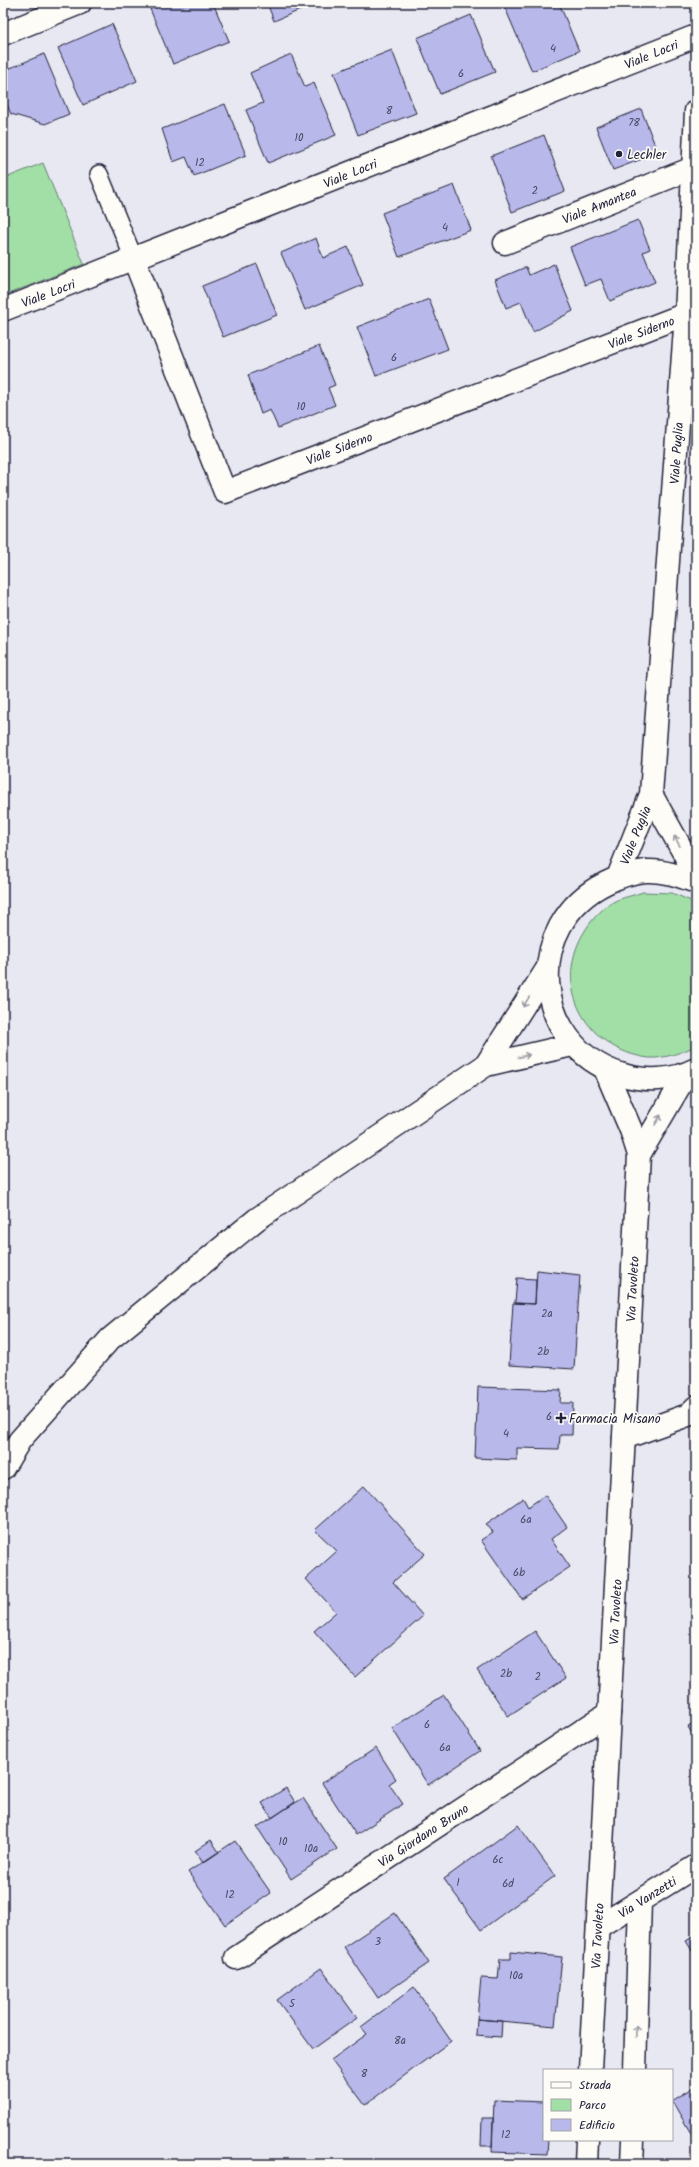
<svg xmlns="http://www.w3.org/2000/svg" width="699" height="2167" font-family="Kalam,sans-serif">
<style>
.green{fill:#a1dfa6;stroke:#628070}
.building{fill:#b8b8ea;stroke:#22223b}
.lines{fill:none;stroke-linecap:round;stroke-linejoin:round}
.service-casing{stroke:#22223b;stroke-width:20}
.minor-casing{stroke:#22223b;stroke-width:25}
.tertiary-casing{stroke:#22223b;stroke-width:25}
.secondary-casing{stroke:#22223b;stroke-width:25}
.service{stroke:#fdfcf7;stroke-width:17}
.minor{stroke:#fdfcf7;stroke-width:22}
.tertiary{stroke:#fdfcf7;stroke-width:22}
.secondary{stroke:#fdfcf7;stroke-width:22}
.oneway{stroke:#9a9aa2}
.poi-dot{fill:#22223b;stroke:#fdfcf7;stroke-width:1.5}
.labels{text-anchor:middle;stroke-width:3.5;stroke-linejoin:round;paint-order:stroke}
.number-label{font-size:11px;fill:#484867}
.street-label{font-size:13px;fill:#22223b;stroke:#fdfcf7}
.poi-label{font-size:13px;fill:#22223b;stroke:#fdfcf7;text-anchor:start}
</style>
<rect width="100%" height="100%" fill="#e8e8f3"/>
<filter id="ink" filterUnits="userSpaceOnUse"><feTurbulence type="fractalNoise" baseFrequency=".025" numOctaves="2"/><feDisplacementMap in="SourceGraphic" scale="8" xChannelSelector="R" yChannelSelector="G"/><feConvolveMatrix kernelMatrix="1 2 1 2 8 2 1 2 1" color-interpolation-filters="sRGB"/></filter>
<g filter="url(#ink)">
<path class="green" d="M43 163 84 264 3 296V179Z
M643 892 672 893 696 903V1046C682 1052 665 1059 649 1058 585 1050 550 984 586 929 593 918 604 906 617 900 625 897 635 895 643 892Z"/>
<path class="building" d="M165 3H213L229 41 173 64 150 9Z
M267 3H317L274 21Z
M503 3H559L579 51 532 71Z
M471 15 495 72 440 94 417 38Z
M112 24 137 81 83 105 58 48Z
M392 50 416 113 358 135 334 73Z
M44 54 69 114 45 124 11 114 3 95V71Z
M291 54 305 87 314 83 336 135 268 163 246 110 263 103 250 73Z
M225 104 246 155 194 176 186 157 173 162 162 129Z
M641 109 658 153 613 170 596 127Z
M544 135 565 191 512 212 491 156Z
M454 185 471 230 399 257 382 213Z
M638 220 650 249 643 252 655 282 610 301 601 279 585 285 570 247Z
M316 238 323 258 348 247 363 285 305 310 281 253Z
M257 264 277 315 223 337 202 286Z
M554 264 573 311 533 332 521 302 506 308 495 280 526 267 529 275Z
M429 299 448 349 376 376 357 327Z
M319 346 335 385 328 388 335 405 278 428 270 410 261 414 248 375Z
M537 1270 580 1275 574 1369 509 1365 513 1303 535 1304Z
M517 1278 536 1279 535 1304 515 1303Z
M478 1387 561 1390 560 1403H573L572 1435H560L559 1449 517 1448V1460L475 1458Z
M364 1486 425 1554 393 1582 423 1616 355 1677 314 1631 336 1612 306 1579 337 1551 315 1530Z
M545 1495 567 1527 551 1539 570 1567 522 1599 481 1540 493 1532 486 1524 523 1498 528 1507Z
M535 1631 566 1678 508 1716 477 1670Z
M444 1695 480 1751 428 1785 392 1728Z
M696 1723V1740L688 1727Z
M376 1748 396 1779 389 1784 403 1804 356 1835 322 1783Z
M286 1788 295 1802 272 1818 262 1803Z
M303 1798 337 1849 291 1879 257 1827Z
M518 1825 555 1876 481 1930 444 1879Z
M211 1840 219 1852 203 1863 195 1851Z
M235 1841 271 1893 225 1925 188 1872Z
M395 1913 429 1963 378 1998 344 1947Z
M696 1935V1957L686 1941Z
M511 1952 562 1957 555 2026 477 2019 481 1978 498 1979 500 1959H511Z
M321 1968 357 2018 313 2049 277 2000Z
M414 1987 451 2041 365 2105 331 2060 367 2034 361 2027Z
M477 2019 502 2021 501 2037 476 2035Z
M696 2086V2142L672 2101Z
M494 2100 544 2102V2140H548L547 2154 492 2152Z
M482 2118H493L492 2146H481Z"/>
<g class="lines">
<g class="service-casing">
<path id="service" d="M99 174 134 259"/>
</g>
<g class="minor-casing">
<path id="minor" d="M3 34 80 3
M505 243 693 168
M134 259 225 492 686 314
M3 310 696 36
M624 1438 688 1415 696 1407
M598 1927 696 1866
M236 1958 609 1713
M635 2070 640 1901
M632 2164 633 2140"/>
</g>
<g class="tertiary-casing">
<path id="tertiary" d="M639 1155 686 1075
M590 2070 639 1155 631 1130 605 1069
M586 2164 587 2140"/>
</g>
<g class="secondary-casing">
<path id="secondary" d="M651 794 696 875
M618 877 651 794 686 314 696 111
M696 882C680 876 663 870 646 871 632 872 618 877 606 883 522 924 531 1045 620 1074 644 1082 673 1081 696 1069
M486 1065 547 969
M3 1468 20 1440 110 1339 257 1219 486 1065 572 1045"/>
</g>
<use href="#service" class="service"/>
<use href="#minor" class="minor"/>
<use href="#tertiary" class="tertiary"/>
<use href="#secondary" class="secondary"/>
</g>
<defs><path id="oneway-shaft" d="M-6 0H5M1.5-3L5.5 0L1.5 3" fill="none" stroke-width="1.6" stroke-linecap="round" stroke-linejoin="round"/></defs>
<g class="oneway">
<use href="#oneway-shaft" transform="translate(677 841) rotate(-119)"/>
<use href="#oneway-shaft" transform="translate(526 1002) rotate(122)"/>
<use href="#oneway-shaft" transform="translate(524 1056) rotate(-13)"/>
<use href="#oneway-shaft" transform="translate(658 1120) rotate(-59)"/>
<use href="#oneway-shaft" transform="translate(636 2031) rotate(-88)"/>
</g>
</g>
<g class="poi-dot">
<circle cx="619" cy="154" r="4"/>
<path d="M559 1412h4v4h4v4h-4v4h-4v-4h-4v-4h4z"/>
</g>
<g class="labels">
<g class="number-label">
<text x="553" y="52">4</text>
<text x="461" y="77">6</text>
<text x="389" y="114">8</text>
<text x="634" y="126">78</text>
<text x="299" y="141">10</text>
<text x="200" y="166">12</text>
<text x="535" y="194">2</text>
<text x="445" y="231">4</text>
<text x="394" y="361">6</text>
<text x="301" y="410">10</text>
<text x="547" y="1317">2a</text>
<text x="543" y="1355">2b</text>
<text x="549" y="1420">6</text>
<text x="506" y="1437">4</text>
<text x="526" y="1523">6a</text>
<text x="519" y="1576">6b</text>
<text x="506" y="1677">2b</text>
<text x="538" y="1680">2</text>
<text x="427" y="1728">6</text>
<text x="445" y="1751">6a</text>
<text x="283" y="1845">10</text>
<text x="311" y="1852">10a</text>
<text x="498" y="1863">6c</text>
<text x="458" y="1886">1</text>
<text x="508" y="1887">6d</text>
<text x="230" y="1898">12</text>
<text x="378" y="1945">3</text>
<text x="516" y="1979">10a</text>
<text x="292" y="2007">5</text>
<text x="400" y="2044">8a</text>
<text x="364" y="2077">8</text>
<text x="506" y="2138">12</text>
</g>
<g class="street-label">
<text transform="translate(651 54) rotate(-22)" y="5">Viale Locri</text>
<text transform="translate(350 173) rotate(-22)" y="5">Viale Locri</text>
<text transform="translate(599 205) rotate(-22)" y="5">Viale Amantea</text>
<text transform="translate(48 293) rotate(-21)" y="5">Viale Locri</text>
<text transform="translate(641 332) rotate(-21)" y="5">Viale Siderno</text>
<text transform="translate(339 448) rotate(-21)" y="5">Viale Siderno</text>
<text transform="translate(676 453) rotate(-86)" y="5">Viale Puglia</text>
<text transform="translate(635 835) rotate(-68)" y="5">Viale Puglia</text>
<text transform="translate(632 1289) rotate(-87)" y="5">Via Tavoleto</text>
<text transform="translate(615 1612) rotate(-87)" y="5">Via Tavoleto</text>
<text transform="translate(423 1835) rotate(-33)" y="5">Via Giordano Bruno</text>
<text transform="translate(647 1897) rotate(-32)" y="5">Via Vanzetti</text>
<text transform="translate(597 1936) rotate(-87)" y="5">Via Tavoleto</text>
</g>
<g class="poi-label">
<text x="627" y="159">Lechler</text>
<text x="569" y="1423">Farmacia Misano</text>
</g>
</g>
<rect width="699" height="2167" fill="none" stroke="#fdfcf7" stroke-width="16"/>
<rect x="8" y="8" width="683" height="2151" fill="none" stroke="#22223b" stroke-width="1.5" filter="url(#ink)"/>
<rect x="543" y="2069" width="130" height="72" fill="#fdfcf7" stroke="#a5a5ac"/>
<rect x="551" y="2082" width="20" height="6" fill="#fdfcf7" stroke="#a5a5ac"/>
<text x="579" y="2089" font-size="12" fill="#22223b">Strada</text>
<rect x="551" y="2099" width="20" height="12" fill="#a1dfa6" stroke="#a5a5ac"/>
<text x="579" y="2109" font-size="12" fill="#22223b">Parco</text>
<rect x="551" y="2119" width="20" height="12" fill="#b8b8ea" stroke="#a5a5ac"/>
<text x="579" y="2129" font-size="12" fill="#22223b">Edificio</text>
</svg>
